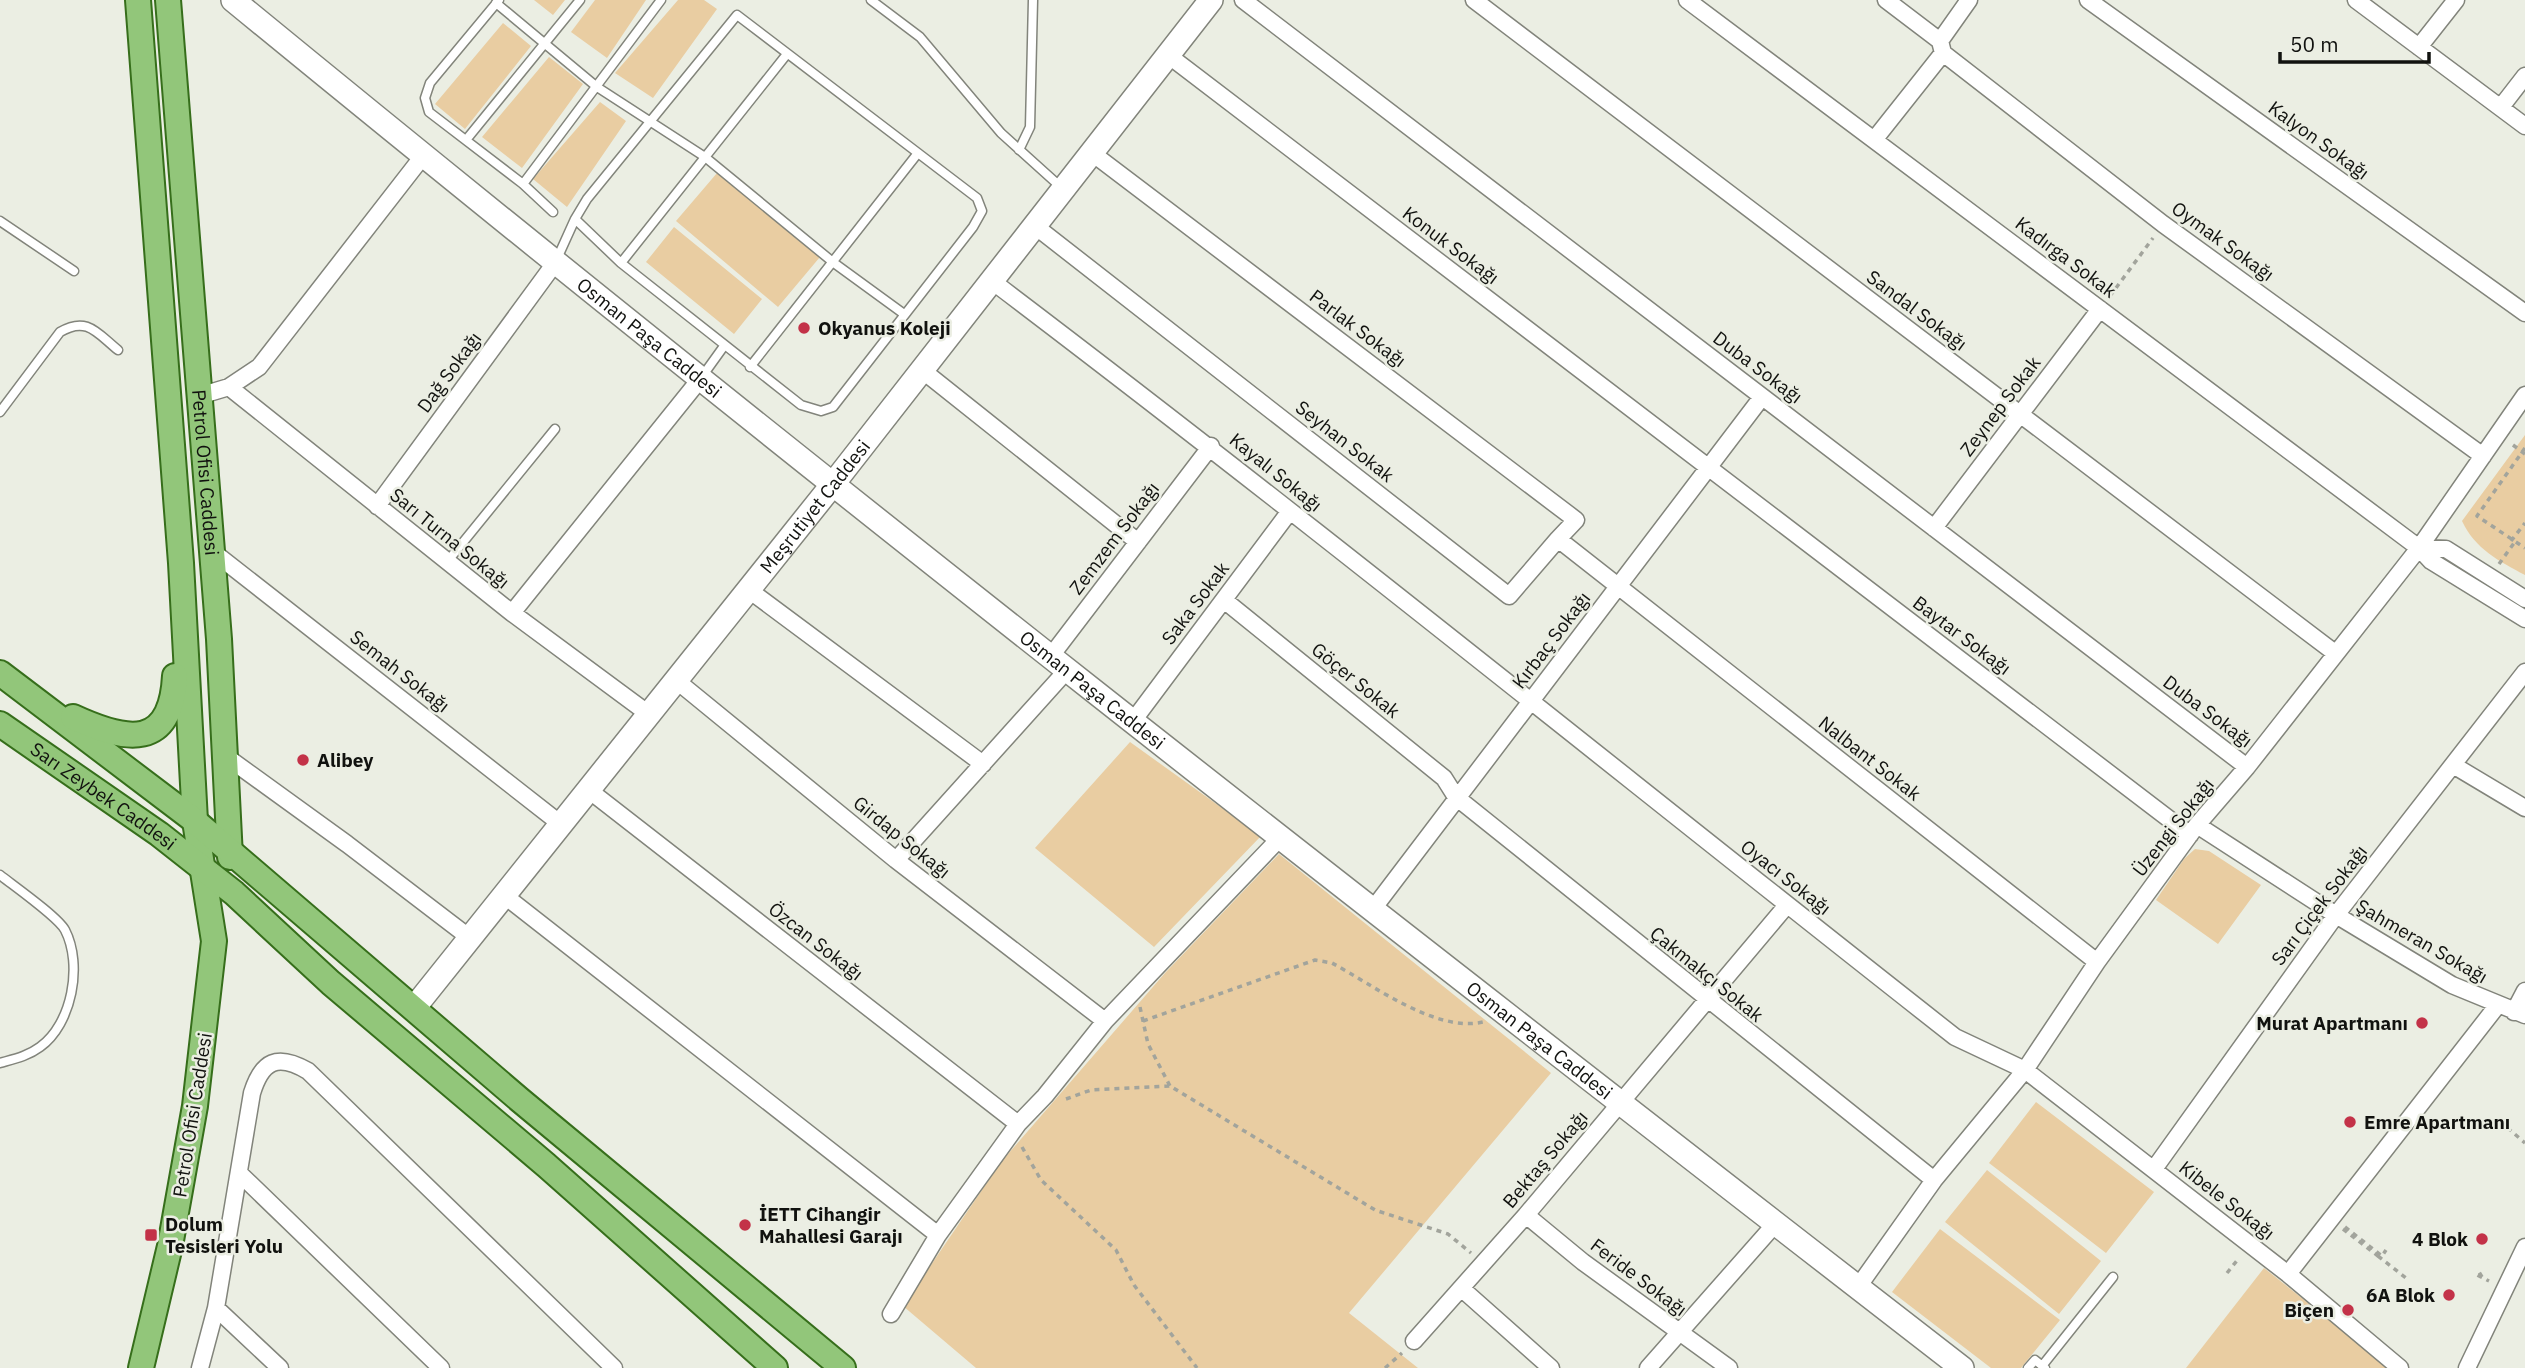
<svg xmlns="http://www.w3.org/2000/svg" width="2525" height="1368" font-family="'IBM Plex Sans',sans-serif">
<style>
.green{fill:#e9cda2}
.lines{fill:none;stroke-linecap:round;stroke-linejoin:round}
.lane-casing{stroke:#82847b;stroke-width:11}
.street-casing{stroke:#82847b;stroke-width:19}
.secondary-casing{stroke:#82847b;stroke-width:26}
.primary-casing{stroke:#366e1b;stroke-width:28}
.path{stroke:#a2a49c;stroke-width:3.5;stroke-dasharray:5 5;stroke-linecap:butt}
.lane{stroke:#fff;stroke-width:8}
.street{stroke:#fff;stroke-width:16}
.secondary{stroke:#fff;stroke-width:23}
.primary{stroke:#92c67a;stroke-width:24}
.poi-dot{fill:#c33248;stroke:#ebeee3;stroke-width:2.5}
.labels{text-anchor:middle;stroke-width:5;stroke-linejoin:round;paint-order:stroke}
.street-label{font-size:19px;fill:#11120f;stroke:#ebeee3}
.poi-label{font-size:19px;font-weight:bold;fill:#11120f;stroke:#ebeee3;text-anchor:start}
</style>
<rect width="100%" height="100%" fill="#ebeee3"/>
<path class="green" d="M534 0H565L553 15Z
M595 0H646L607 58 571 32Z
M678 0H704L717 9 653 98 615 73Z
M503 23 531 46 465 129 435 104Z
M549 57 583 84 522 168 482 137Z
M600 102 626 121 567 207 533 179Z
M723 166 825 251 778 307 676 221Z
M674 227 762 299 734 334 646 262Z
M2525 435V575C2499 561 2475 549 2462 521Z
M1130 742 1261 836 1154 947 1035 848Z
M2195 849 2209 851 2261 885 2218 944 2156 900 2184 859Z
M1279 854 1551 1073 1349 1313 1418 1368H976L903 1306 1001 1162 1165 973Z
M2036 1102 2154 1192 2106 1253 1989 1163Z
M1987 1170 2101 1261 2059 1314 1945 1222Z
M1940 1229 2060 1320 2021 1368H1991L1892 1292Z
M2264 1268 2390 1368H2186Z"/>
<g class="lines">
<g class="lane-casing">
<path id="lane" d="M499 0 430 83 425 98 429 112 523 184 553 212
M871 0 920 37 1001 133 1063 189
M496 3 597 87 705 157 834 263 904 314
M737 15 977 198 982 211 973 227 833 407 821 411 801 405 621 263 575 219 587 199Z
M466 140 580 0
M1019 150 1030 127 1033 0
M523 184 661 0
M0 221 74 271
M556 261 575 219
M621 263 787 54
M750 367 918 153
M701 378 724 346
M0 412 60 332C87 316 97 333 118 350
M447 562 555 429
M0 875C14 886 58 917 65 930 83 965 72 1024 40 1047 28 1056 14 1059 0 1063
M2042 1366 2113 1277
M2028 1368 2035 1360 2045 1368"/>
</g>
<g class="street-casing">
<path id="street" d="M1243 0 2247 767
M1474 0 2335 653
M1687 0 2419 548 2431 561 2525 619
M1886 0 1940 41
M2088 0 2525 313
M2356 0 2525 126
M2419 47 2456 0
M1943 53 2163 224 2483 456
M1168 55 2190 835
M2501 107 2525 76
M1874 140 1943 53 1940 41 1969 0
M1092 153 1576 520 1558 539
M1035 226 1509 596 1558 539 2097 962
M992 281C1317 527 1634 785 1955 1037L2025 1070 2288 1274 2400 1368
M922 370 1138 542
M229 387 512 613 650 715
M199 396 229 387 259 367 423 156
M377 506 555 263
M1934 528 2100 309
M2419 548 2446 549 2525 599
M212 551 562 825
M749 590 983 764
M1224 600 1444 778 1456 797 1934 1180
M512 613 701 378
M1051 656 1211 446
M677 681 896 860 1105 1021
M1133 721 1290 511
M224 755 347 844 470 938
M2453 765 2525 808
M590 791 1018 1124
M2197 825 2336 915 2452 985 2525 1015
M896 860 1068 669
M505 896 938 1235
M1373 909 1762 397
M2514 1012 2525 991
M2154 1169 2336 915 2525 672
M239 1173 441 1368
M1526 1215 1583 1262 1729 1368
M2288 1274 2497 1006
M1858 1287 1934 1180 2025 1070 2097 962 2197 825 2247 767 2419 548 2525 395
M1461 1288 1551 1368
M216 1308 280 1368
M891 1314 938 1235 1018 1124 1045 1096 1105 1021 1281 837
M1414 1341 1526 1215 1787 905
M200 1368 216 1308 252 1093C262 1061 277 1053 308 1071L614 1368
M1648 1368 1776 1223
M2467 1368 2525 1247"/>
</g>
<g class="secondary-casing">
<g id="secondary">
<path id="s1" d="M233 0C801 466 1381 918 1962 1368"/>
<path id="s2" d="M414 1008 833 484 1211 0"/>
</g>
</g>
<g class="primary-casing">
<g id="primary">
<path d="M138 0 181 563 195 821 214 941 195 1106 170 1246 141 1368"/>
<path id="s3" d="M168 0 219 639 230 857"/>
<path d="M0 673 190 817 520 1100 843 1368"/>
<path d="M73 717C127 742 171 750 175 676"/>
<path id="s4" d="M0 724 159 834 234 893 331 983 546 1165 775 1368"/>
</g>
</g>
<path class="path" d="M2110 296 2153 238
M2513 445 2525 454
M2525 448 2477 516 2525 548
M2511 541 2525 523
M2499 564 2514 543
M1140 1007 1148 1044 1170 1086
M1143 1021 1315 960 1332 963C1373 985 1436 1033 1483 1022
M1066 1099 1091 1090 1170 1086 1375 1210 1448 1234 1471 1253
M2504 1121 2502 1123 2525 1143
M1022 1147 1041 1180 1116 1250 1134 1285 1197 1368
M2345 1227 2382 1256 2386 1250
M2343 1229 2378 1256 2375 1258
M2378 1256 2406 1278
M2227 1273 2239 1258
M2482 1277 2479 1272 2477 1275 2489 1281
M1385 1368 1402 1353"/>
<use href="#lane" class="lane"/>
<use href="#street" class="street"/>
<use href="#secondary" class="secondary"/>
<use href="#primary" class="primary"/>
</g>
<g class="poi-dot">
<circle cx="804" cy="328" r="7"/>
<circle cx="303" cy="760" r="7"/>
<circle cx="2422" cy="1023" r="7"/>
<circle cx="2350" cy="1122" r="7"/>
<circle cx="745" cy="1225" r="7"/>
<rect x="144" y="1228" width="14" height="14" rx="3.5"/>
<circle cx="2482" cy="1239" r="7"/>
<circle cx="2449" cy="1295" r="7"/>
<circle cx="2348" cy="1310" r="7"/>
</g>
<g class="labels">
<g class="street-label">
<text transform="translate(2319 140) rotate(36)" y="7">Kalyon Sokağı</text>
<text transform="translate(2223 241) rotate(36)" y="7">Oymak Sokağı</text>
<text transform="translate(1451 245) rotate(37)" y="7">Konuk Sokağı</text>
<text transform="translate(2066 257) rotate(37)" y="7">Kadırga Sokak</text>
<text transform="translate(1917 310) rotate(37)" y="7">Sandal Sokağı</text>
<text transform="translate(1358 328) rotate(37)" y="7">Parlak Sokağı</text>
<text dy="7" stroke="none"><textPath href="#s1" startOffset="536">Osman Paşa Caddesi</textPath></text>
<text transform="translate(1758 367) rotate(37)" y="7">Duba Sokağı</text>
<text transform="translate(449 372) rotate(-54)" y="7">Dağ Sokağı</text>
<text transform="translate(2000 406) rotate(-53)" y="7">Zeynep Sokak</text>
<text transform="translate(1345 441) rotate(38)" y="7">Seyhan Sokak</text>
<text dy="7" stroke="none"><textPath href="#s3" startOffset="474">Petrol Ofisi Caddesi</textPath></text>
<text transform="translate(1276 472) rotate(39)" y="7">Kayalı Sokağı</text>
<text dy="7" stroke="none"><textPath href="#s2" startOffset="642">Meşrutiyet Caddesi</textPath></text>
<text transform="translate(450 538) rotate(39)" y="7">Sarı Turna Sokağı</text>
<text transform="translate(1114 538) rotate(-53)" y="7">Zemzem Sokağı</text>
<text transform="translate(1195 603) rotate(-53)" y="7">Saka Sokak</text>
<text transform="translate(1962 635) rotate(37)" y="7">Baytar Sokağı</text>
<text transform="translate(1551 640) rotate(-53)" y="7">Kırbaç Sokağı</text>
<text transform="translate(400 671) rotate(38)" y="7">Semah Sokağı</text>
<text transform="translate(1356 680) rotate(39)" y="7">Göçer Sokak</text>
<text dy="7" stroke="none"><textPath href="#s1" startOffset="1102">Osman Paşa Caddesi</textPath></text>
<text transform="translate(2208 711) rotate(37)" y="7">Duba Sokağı</text>
<text transform="translate(1870 758) rotate(38)" y="7">Nalbant Sokak</text>
<text dy="7" stroke="none"><textPath href="#s4" startOffset="126">Sarı Zeybek Caddesi</textPath></text>
<text transform="translate(2173 827) rotate(-52)" y="7">Üzengi Sokağı</text>
<text transform="translate(902 837) rotate(39)" y="7">Girdap Sokağı</text>
<text transform="translate(1786 877) rotate(38)" y="7">Oyacı Sokağı</text>
<text transform="translate(2319 905) rotate(-53)" y="7">Sarı Çiçek Sokağı</text>
<text transform="translate(816 941) rotate(38)" y="7">Özcan Sokağı</text>
<text transform="translate(2422 941) rotate(30)" y="7">Şahmeran Sokağı</text>
<text transform="translate(1707 974) rotate(39)" y="7">Çakmakçı Sokak</text>
<text dy="7" stroke="none"><textPath href="#s1" startOffset="1670">Osman Paşa Caddesi</textPath></text>
<text transform="translate(192 1115) rotate(-81)" y="7">Petrol Ofisi Caddesi</text>
<text transform="translate(1545 1159) rotate(-50)" y="7">Bektaş Sokağı</text>
<text transform="translate(2227 1200) rotate(38)" y="7">Kibele Sokağı</text>
<text transform="translate(1639 1277) rotate(37)" y="7">Feride Sokağı</text>
</g>
<g class="poi-label">
<text x="818" y="335">Okyanus Koleji</text>
<text x="317" y="767">Alibey</text>
<text x="2408" y="1030" text-anchor="end">Murat Apartmanı</text>
<text x="2364" y="1129">Emre Apartmanı</text>
<text x="759" y="1221">İETT Cihangir<tspan x="759" dy="22">Mahallesi Garajı</tspan></text>
<text x="165" y="1231">Dolum<tspan x="165" dy="22">Tesisleri Yolu</tspan></text>
<text x="2468" y="1246" text-anchor="end">4 Blok</text>
<text x="2435" y="1302" text-anchor="end">6A Blok</text>
<text x="2334" y="1317" text-anchor="end">Biçen</text>
</g>
</g>
<path d="M2280 52v10h149v-10" fill="none" stroke="#11120f" stroke-width="3.5"/>
<text x="2290" y="52" font-size="21" fill="#11120f" stroke="#ebeee3" stroke-width="5" paint-order="stroke">50 m</text>
</svg>
